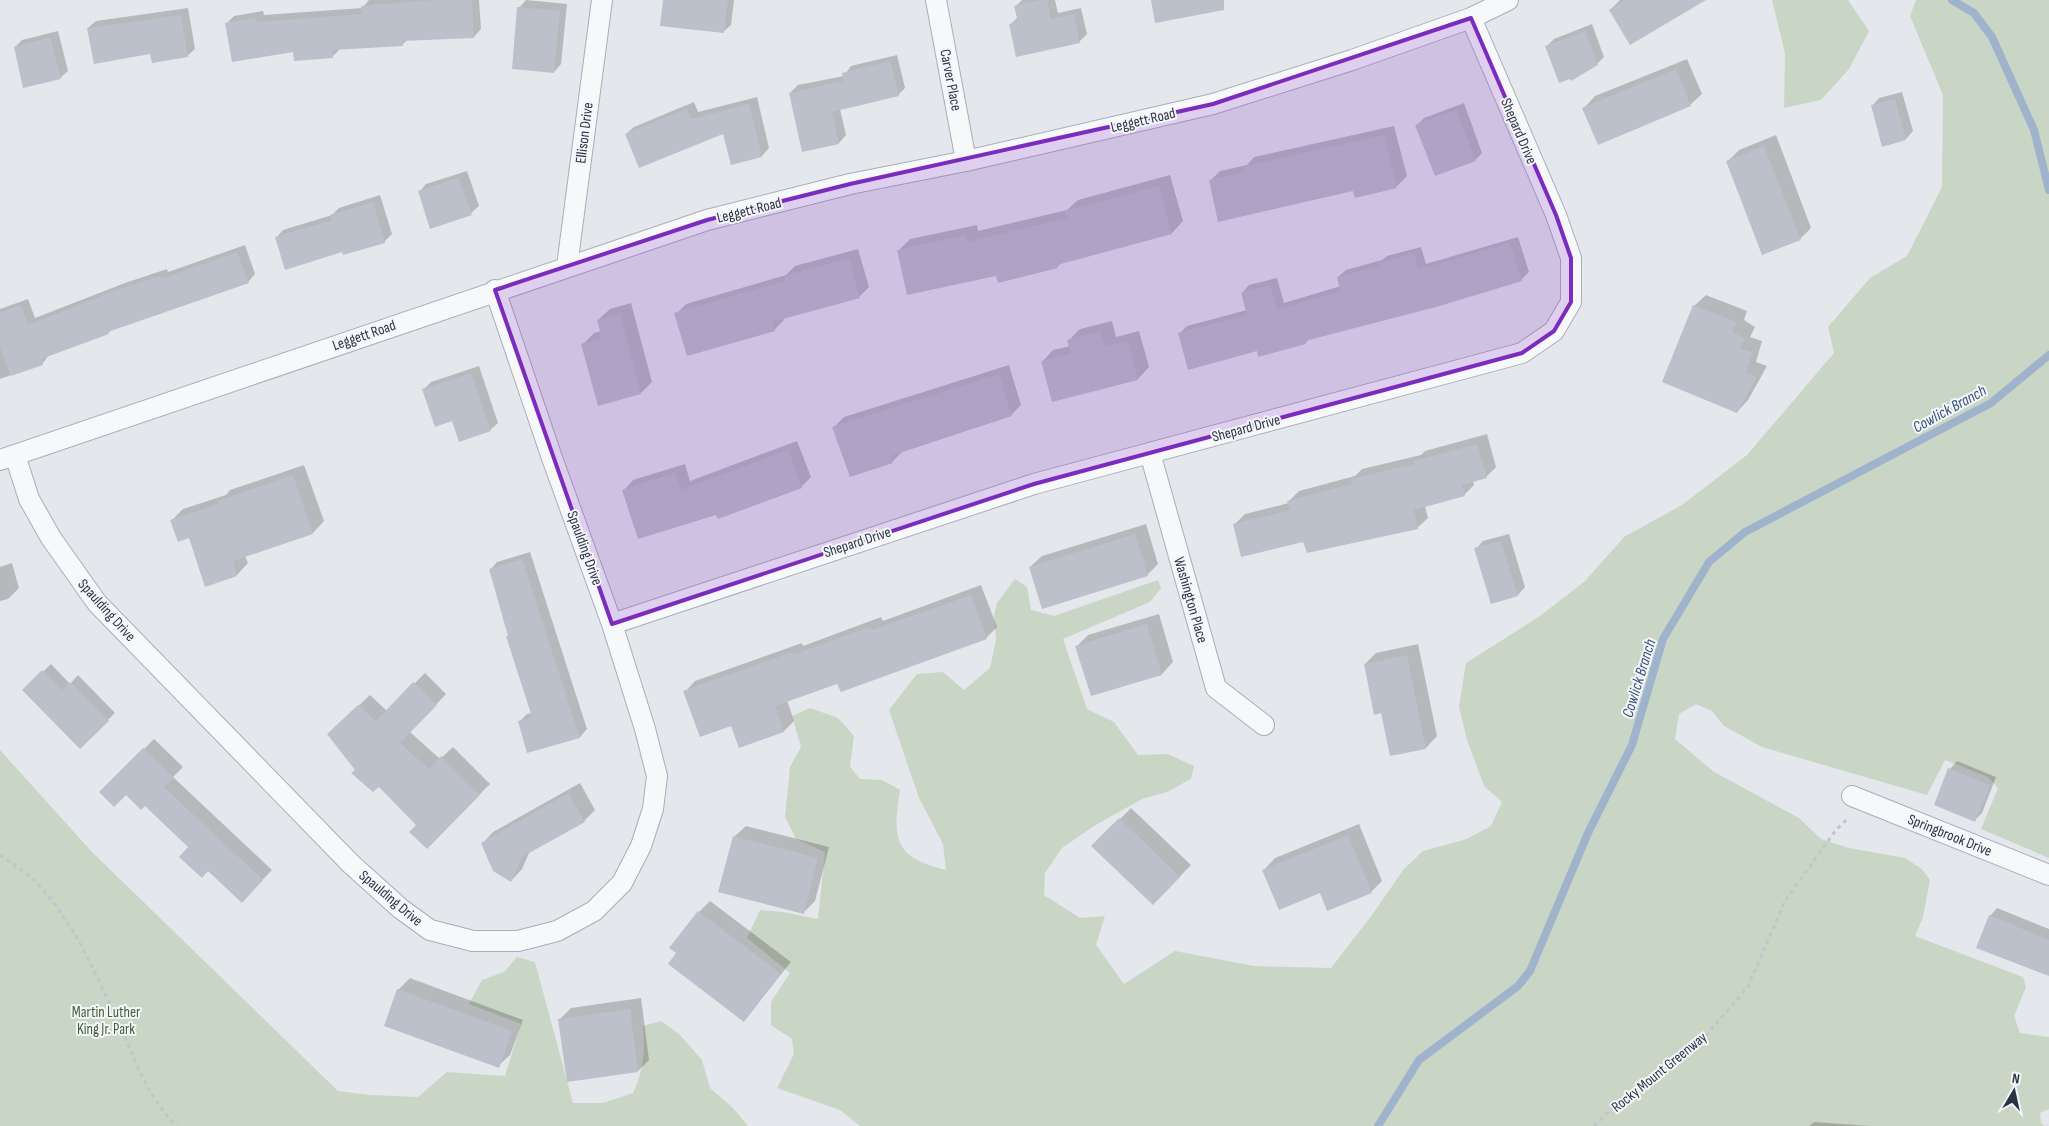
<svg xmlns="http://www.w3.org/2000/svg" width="2049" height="1126" font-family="'Sofia Sans Condensed',sans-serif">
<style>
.green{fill:#c9d6c5}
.shadow{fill:#0003}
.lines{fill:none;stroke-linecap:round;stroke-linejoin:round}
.stream{stroke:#9fb4cc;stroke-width:8}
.building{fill:#bbc0ca}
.minor-casing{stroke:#a9aeb7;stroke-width:22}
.path{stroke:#c2c5cb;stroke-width:3;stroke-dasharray:4 4;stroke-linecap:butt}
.minor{stroke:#f7f8fa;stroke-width:20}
.marked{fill:#7b2cbf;fill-opacity:0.2;stroke:#7b2cbf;stroke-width:4;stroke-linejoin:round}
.labels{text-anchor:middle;stroke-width:4;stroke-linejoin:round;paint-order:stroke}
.street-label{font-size:15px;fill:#2b3445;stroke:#f4f6f9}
.park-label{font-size:15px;fill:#3f6138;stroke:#f4f6f9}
.water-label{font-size:16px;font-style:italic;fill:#34527a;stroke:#f4f6f9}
</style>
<rect width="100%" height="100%" fill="#e4e7ec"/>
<path class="green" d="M1772 0H1848L1869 31 1849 69 1821 100 1784 108 1785 53Z
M1916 0H2049V858L1981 829 1998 788 1988 777 1945 760 1927 795 1762 747 1724 726 1712 711 1696 704 1679 714 1675 739 1714 772 1799 818 1821 839 1849 848 1905 858 1922 869 1930 880 1923 917 1915 936 2023 977 2026 987 2014 1016 2020 1033 2049 1037V1109L2040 1113 2041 1123 2045 1126H860L840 1110 777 1088 794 1054 792 1039 771 1025V1002L790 973 747 938 760 910 783 912 818 919 825 852 796 839 785 817 790 767 801 747 792 716 810 708 838 718 854 736 850 767 860 779 882 780 900 790C892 839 894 857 946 870L943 844 919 798 889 710 917 674 943 672 964 690 990 668 996 640 994 615 997 603 1015 579 1027 587 1031 610 1054 616 1158 580 1161 588 1150 602 1063 639 1087 709 1114 722 1138 755 1168 754 1194 766 1191 779 1167 792 1142 799 1094 826 1062 848 1045 873 1044 895 1080 918 1105 916 1096 945 1124 984 1175 951 1254 966 1331 968 1372 915 1404 869 1423 851 1467 839 1491 826 1502 802 1484 786 1467 740 1459 707 1466 663 1540 616 1585 581 1624 537 1682 505 1747 455 1834 353 1828 327 1870 278 1907 256 1942 187 1943 95 1910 16Z
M0 750 92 852 338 1091 370 1095 418 1097 447 1072 505 1076 521 1024 469 1004 482 980 504 972 517 957 535 962 573 1103H603L633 1093C644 1070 645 1051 643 1026L661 1021 679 1034 702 1060 710 1088 733 1108 748 1126H0Z"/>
<path class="shadow" d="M369 0H479L481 29 474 37 407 40 402 45 340 49 332 57 294 51 227 23 234 16 263 11 264 15 362 8Z
M526 0 567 4 561 64 554 72 519 8Z
M665 0H734L731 25 723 32Z
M1022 0H1055L1058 13 1081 8 1087 34 1079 42 1010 25 1018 17 1016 6Z
M1620 0H1703L1610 10Z
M188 8 195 49 187 56 151 53 88 28 96 21Z
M1592 24 1604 57 1597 64 1547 46 1554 39Z
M58 31 68 71 60 78 15 47 22 40Z
M897 55 905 88 898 95 840 109 846 135 839 143 803 151 790 93 798 85 844 76 851 66Z
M1687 59 1702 94 1690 105 1584 108 1595 96Z
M1902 92 1913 131 1906 139 1872 106 1879 98Z
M757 97 769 148 762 156 731 163 724 132 626 134 634 127 694 102 698 112Z
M1464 103 1482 153 1475 160 1417 125 1424 118Z
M1394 126 1407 176 1397 186 1354 189 1210 181 1220 171 1247 165 1254 157Z
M1776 135 1811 228 1800 239 1728 161 1739 150Z
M467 171 479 206 471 213 419 192 426 184Z
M1170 175 1183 221 1172 233 1063 262 1057 267 997 274 898 251 910 239 977 225 978 231 1067 210 1078 200Z
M380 195 392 234 384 242 342 250 276 238 283 230 332 215 339 208Z
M1518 237 1529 272 1521 280 1309 339 1305 343 1257 350 1179 334 1187 326 1247 310 1242 293 1249 285 1277 278 1284 303 1341 286 1338 277 1346 270 1382 260 1387 256 1421 247 1426 264Z
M245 245 255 274 248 282 112 329 108 333 49 355 42 364 0 379V309L28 299 35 318 125 283 167 269 168 272Z
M858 249 869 287 859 297 783 317 784 320 774 330 676 314 686 304 786 275 795 266Z
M1706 295 1747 311 1744 320 1755 327 1750 337 1762 341 1756 362 1767 366 1748 400 1737 412 1694 306Z
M631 303 652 382 641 393 583 344 594 333 601 331 598 320 610 309Z
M1112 321 1116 337 1139 331 1149 367 1138 379 1042 362 1053 350 1070 346 1069 340 1080 329Z
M1009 365 1021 405 1011 415 902 452 892 462 834 427 844 417Z
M479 366 498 423 490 430 453 420 424 389 431 382Z
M1487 434 1496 467 1486 477 1473 481 1474 485 1464 495 1425 506 1428 518 1417 528 1304 540 1235 524 1245 514 1289 503V501L1299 491 1355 476 1362 469 1421 455 1425 451Z
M797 441 811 477 801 487 717 513 624 490 633 480 685 464 690 481Z
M304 465 324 521 313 533 245 556 248 563 237 575 206 585 189 536 172 520 183 509 226 495 230 490Z
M1146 524 1158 564 1147 575 1030 567 1042 556Z
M1509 534 1525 587 1518 595 1492 602 1476 549 1483 541Z
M530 552 587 729 580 737 528 752 519 722 527 714 532 713 490 570 497 562Z
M12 563 19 588 8 599 0 601V567Z
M981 585 997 627 986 638 838 682 787 700 794 721 784 731 732 724 685 692 695 681 802 643 803 646 881 617 883 621Z
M1159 614 1173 662 1162 674 1091 695 1077 646 1088 635Z
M1418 644 1437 736 1426 748 1391 755 1382 712 1365 664 1376 653Z
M51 664 70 684 78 675 115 713 80 747 24 690Z
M425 673 446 694 410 732 440 759 453 747 490 784 427 847 418 824 379 785 357 769 340 723 370 695 387 711Z
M154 739 183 767 173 777 272 870 242 901 190 847 145 804 126 793 101 792Z
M1957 761 1996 777 1982 813 1975 820 1950 769Z
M580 783 595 810 584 821 530 851 522 869 511 881 482 844 493 832Z
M1131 808 1191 865 1153 904 1093 846Z
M1359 824 1382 881 1371 892H1320L1264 870 1275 858Z
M746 826 829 847 815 901 803 913 734 837Z
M710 901 791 962 744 1020 678 953 699 912Z
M1997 908 2049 929V975L1990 916Z
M410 978 523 1020 510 1055 498 1066 398 990Z
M641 998 649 1060 638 1071 568 1081 560 1019 571 1008Z
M1814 1122 1871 1126H1809Z"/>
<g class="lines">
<path class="stream" d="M1952 0 1974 13 1992 37 2034 130 2049 190
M1378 1126 1419 1060 1518 986 1530 971 1588 833 1632 745 1663 639 1709 562 1745 532 1991 403 2049 355"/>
</g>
<path class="building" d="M434 0H472L474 38 402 41 403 46 332 50 333 58 294 61 293 52 232 62 225 23 256 18 257 22 362 14 361 6Z
M663 0H728L724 33 660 26Z
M1039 0H1047L1051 19 1074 14 1080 43 1016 57 1009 24 1018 22 1014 6Z
M1151 0H1224V10L1155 23Z
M1624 0H1706L1630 45 1609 10Z
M517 7 560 11 554 73 512 69Z
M181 15 188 57 152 63 150 54 94 64 87 28Z
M1585 31 1598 65 1571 81 1570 79 1559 83 1545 46Z
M50 37 61 79 23 88 14 47Z
M890 61 899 96 832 112 839 144 802 152 789 93 843 81 842 73Z
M1676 69 1691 106 1598 145 1582 108Z
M1895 99 1906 140 1882 147 1871 105Z
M749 104 762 157 731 165 723 134 639 168 625 134 687 109 691 119Z
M1456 110 1476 161 1435 176 1415 125Z
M1384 135 1397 188 1355 198 1353 191 1218 222 1209 180 1244 172 1243 167Z
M1764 146 1801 240 1762 255 1726 161Z
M459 178 472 215 430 229 418 191Z
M1159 186 1172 234 1057 265 1058 268 998 283 996 276 907 295 897 250 966 235 967 242 1067 218 1065 211Z
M373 202 385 243 343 255 342 252 285 270 275 237 332 220 330 215Z
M1510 243 1522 281 1436 307 1305 341 1306 344 1258 357 1257 351 1188 370 1178 333 1247 315 1241 293 1270 285 1277 310 1340 291 1337 277 1379 266 1378 263 1414 253 1418 270Z
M237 252 249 283 108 332 109 334 41 359 43 365 11 376 0 347V313L21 305 28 325 117 290 160 276 161 279Z
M849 258 860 298 772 322 775 331 687 356 674 313 785 281 784 276Z
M1693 305 1737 322 1733 332 1745 339 1740 349 1752 352 1746 373 1757 377 1737 413 1662 382Z
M620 314 641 394 598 406 581 344 602 338 597 320Z
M1100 331 1105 347 1128 341 1138 380 1052 402 1041 361 1071 354 1067 340Z
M471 373 491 431 459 442 452 421 435 427 422 389Z
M999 374 1012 416 890 456 893 463 850 477 832 427Z
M1477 444 1487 478 1462 485 1465 496 1414 510 1418 529 1307 553 1303 542 1241 557 1233 524 1290 510 1287 501 1352 484 1351 479 1414 464 1413 461Z
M788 450 802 488 718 519 716 515 638 539 622 490 675 473 681 490Z
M293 475 313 534 233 561 237 576 205 587 189 538 178 542 170 520 219 504 218 501Z
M1135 534 1148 576 1042 609 1029 567Z
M1501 541 1518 596 1491 604 1474 548Z
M522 559 580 738 527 753 518 721 532 717 506 636H508L489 569Z
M971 595 987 639 841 692 837 684 775 706 784 732 739 748 731 726 700 737 683 691 792 652 793 655 871 626 872 630Z
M1147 624 1162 675 1091 696 1075 646Z
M1407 655 1426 749 1390 756 1381 713 1374 715 1364 664Z
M42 670 62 690 70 682 109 721 80 749 22 690Z
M413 682 437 705 400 743 429 769 441 756 480 795 427 849 409 832 416 825 379 787 373 792 351 773 355 770 327 734 358 705 376 721Z
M143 748 174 778 164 787 263 880 242 903 208 871 202 878 179 857 188 847 145 806 141 810 126 795 114 807 99 792Z
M1948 768 1990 785 1975 822 1934 805Z
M568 793 585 822 522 857 511 882 493 871 481 843Z
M1119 818 1180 877 1153 905 1091 846Z
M1348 835 1372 893 1327 911 1320 893 1279 910 1262 870Z
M733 836 818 858 804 914 718 892Z
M698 911 781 974 744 1022 668 964 676 953 669 948Z
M1989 915 2049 940V976L1976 948Z
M397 989 512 1031 499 1068 384 1026Z
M630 1009 638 1072 567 1082 558 1019Z"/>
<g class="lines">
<g class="minor-casing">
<path id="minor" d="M936 0 966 161
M567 266 602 0
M1150 453 1216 688 1264 725
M15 455 29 499 51 538 97 603 351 864 401 909 430 930 473 941H518L557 931 594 911 622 883 641 846 653 809 657 776 645 729 612 624 552 458 495 290
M0 460 707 220 850 184 966 161 1213 104 1352 60 1471 18 1508 0
M612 624 1034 484 1522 353 1554 331 1571 302V258L1556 215 1471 18
M1852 796 2049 875"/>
</g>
<path class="path" d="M0 855C9 862 19 868 28 875 73 915 97 978 122 1031 139 1068 147 1096 177 1126
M1594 1126 1624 1097 1699 1044 1748 987 1785 901 1836 830 1848 818"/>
<use href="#minor" class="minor"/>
</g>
<path class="marked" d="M1471 18 1556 215 1571 258V302L1554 331 1522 353 1034 484 612 624 495 290 707 220 850 184 1213 104Z"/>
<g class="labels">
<g class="street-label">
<text transform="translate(951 80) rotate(79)" y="5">Carver Place</text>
<text transform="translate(1143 120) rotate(-13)" y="5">Leggett Road</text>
<text transform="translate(1519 131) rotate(67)" y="5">Shepard Drive</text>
<text transform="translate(584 133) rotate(-83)" y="5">Ellison Drive</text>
<text transform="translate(749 210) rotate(-14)" y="5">Leggett Road</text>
<text transform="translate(364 335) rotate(-19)" y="5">Leggett Road</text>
<text transform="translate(1246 428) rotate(-15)" y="5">Shepard Drive</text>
<text transform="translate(857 542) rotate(-18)" y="5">Shepard Drive</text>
<text transform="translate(585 548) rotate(70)" y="5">Spaulding Drive</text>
<text transform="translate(1191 600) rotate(74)" y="5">Washington Place</text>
<text transform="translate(107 610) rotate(48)" y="5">Spaulding Drive</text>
<text transform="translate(1950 835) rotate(22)" y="5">Springbrook Drive</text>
<text transform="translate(391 898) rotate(40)" y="5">Spaulding Drive</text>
<text transform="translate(1659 1072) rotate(-39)" y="5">Rocky Mount Greenway</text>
</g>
<g class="park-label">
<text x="106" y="1017">Martin Luther<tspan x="106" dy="17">King Jr. Park</tspan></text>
</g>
<g class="water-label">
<text transform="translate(1949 408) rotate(-29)" y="6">Cowlick Branch</text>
<text transform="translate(1638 678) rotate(-73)" y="6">Cowlick Branch</text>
</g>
</g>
<g transform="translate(2014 1091) rotate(9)" stroke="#f4f6f9" stroke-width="4" paint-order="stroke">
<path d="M0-4L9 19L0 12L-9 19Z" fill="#2b3445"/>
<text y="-8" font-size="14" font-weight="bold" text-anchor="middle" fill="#2b3445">N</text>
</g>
</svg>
